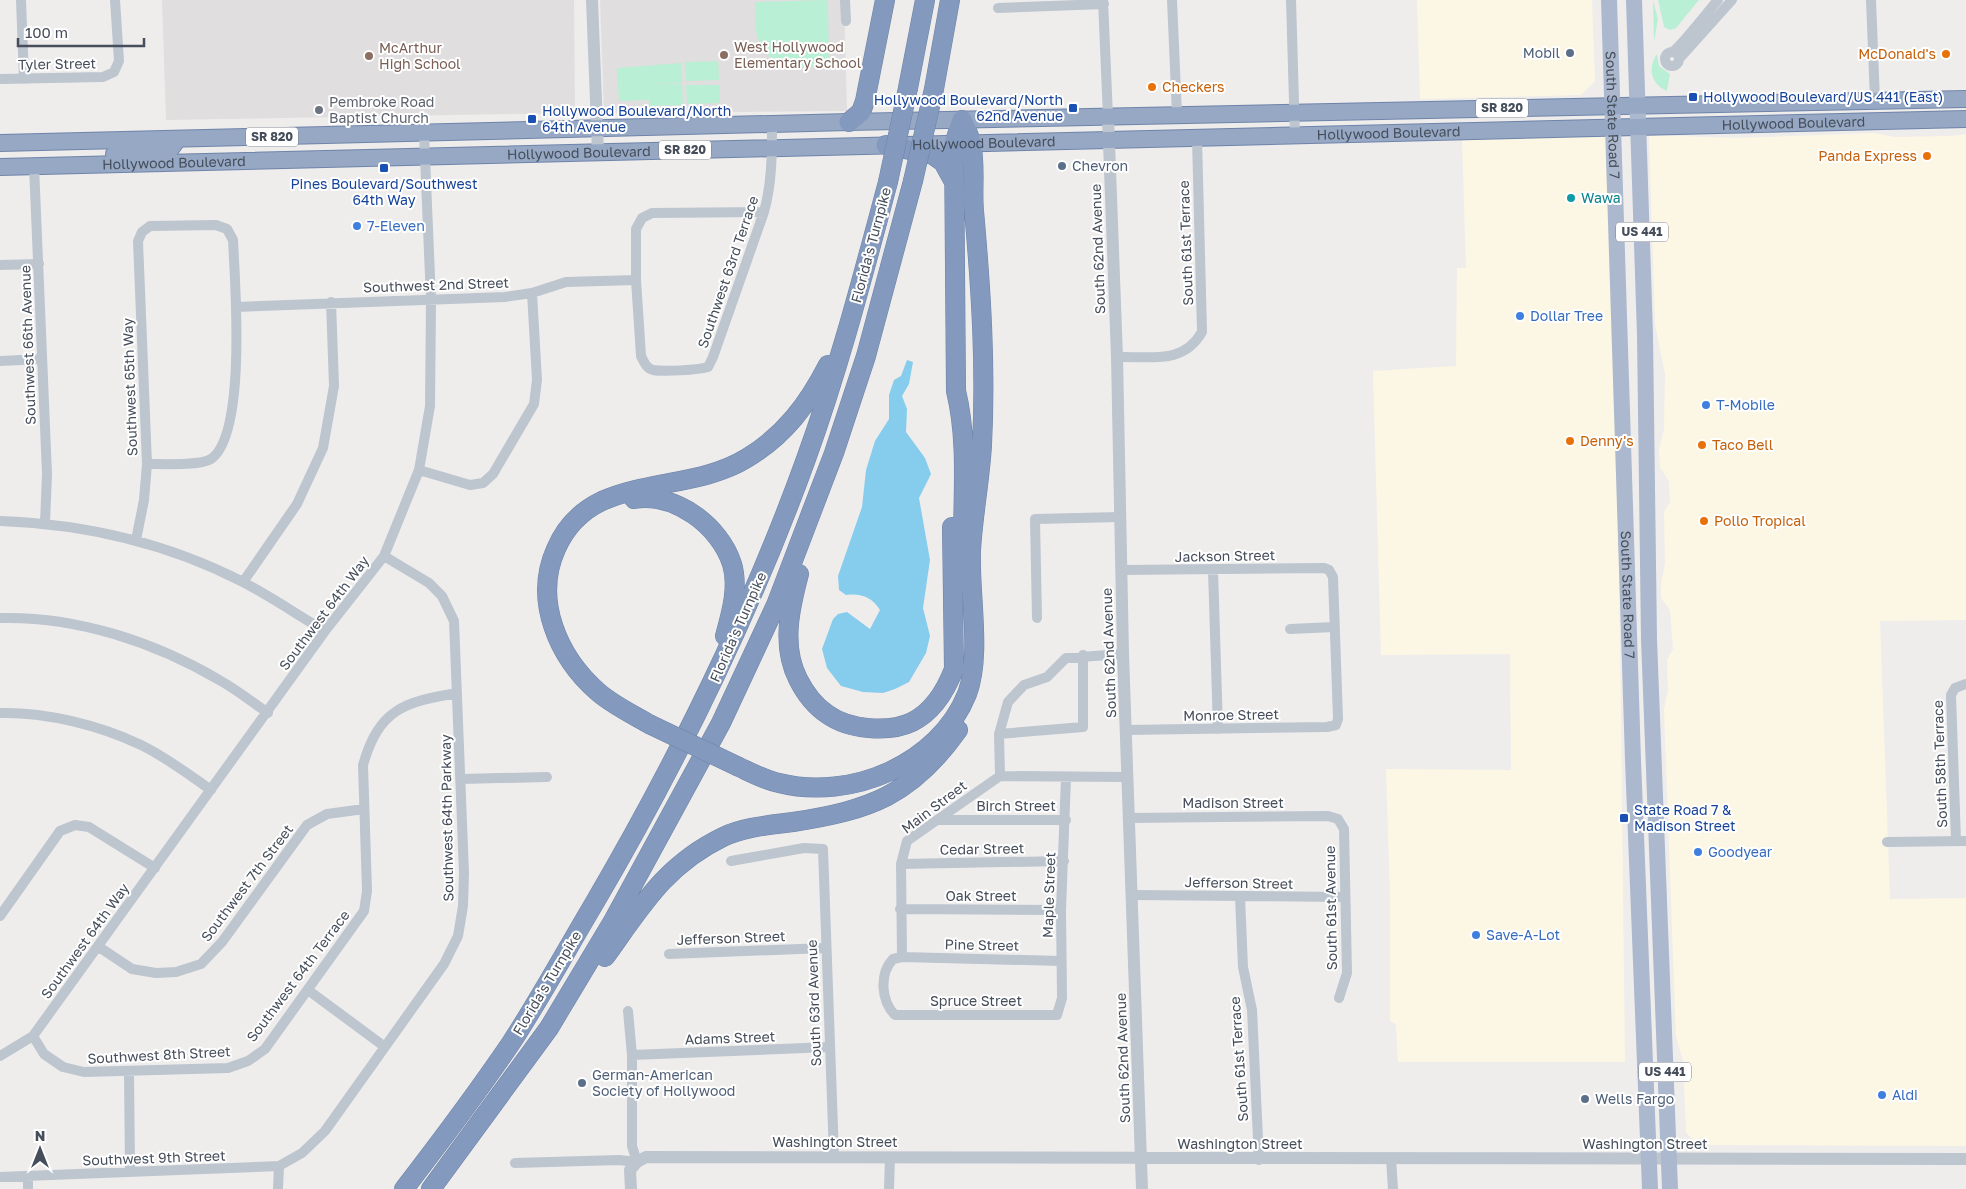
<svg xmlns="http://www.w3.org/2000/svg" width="1966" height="1189" font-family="'Golos Text',sans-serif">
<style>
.commercial{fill:#fcf7e4}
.education{fill:#e0dede}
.green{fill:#b9efd4}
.water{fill:#85cced}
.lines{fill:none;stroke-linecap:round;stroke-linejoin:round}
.trunk-casing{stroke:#6e84a9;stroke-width:18}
.motorway-casing{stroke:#6e84a9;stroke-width:20}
.minor{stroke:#bdc5cf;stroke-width:10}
.tertiary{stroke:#bdc5cf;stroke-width:12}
.primary{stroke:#abb8cd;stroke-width:16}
.trunk{stroke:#97a8c5;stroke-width:16}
.motorway{stroke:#8399bd;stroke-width:19}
.motorway-bridge-casing{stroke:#6e84a9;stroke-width:20;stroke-linecap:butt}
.motorway-bridge{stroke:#8399bd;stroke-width:19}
.service-dot{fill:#5c6f8a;stroke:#fff;stroke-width:2}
.food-dot{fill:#e8710a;stroke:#fff;stroke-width:2}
.education-dot{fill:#8d6e63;stroke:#fff;stroke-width:2}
.transit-dot{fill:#1a4fb4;stroke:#fff;stroke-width:2}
.worship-dot{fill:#6b7280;stroke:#fff;stroke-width:2}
.culture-dot{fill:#0f9aa8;stroke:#fff;stroke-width:2}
.shop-dot{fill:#3f7fe0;stroke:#fff;stroke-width:2}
.labels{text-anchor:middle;stroke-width:4;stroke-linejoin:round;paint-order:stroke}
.shield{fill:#fff;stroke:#7d838c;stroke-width:1}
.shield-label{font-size:12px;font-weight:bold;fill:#454e5a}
.education-label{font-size:14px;fill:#785e54;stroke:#fff;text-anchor:start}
.service-label{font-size:14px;fill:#4e5e75;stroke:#fff;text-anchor:start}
.food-label{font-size:14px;fill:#c56008;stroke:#fff;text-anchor:start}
.street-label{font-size:14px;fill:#454e5a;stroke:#fff}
.transit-label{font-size:14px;fill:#164399;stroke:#fff;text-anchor:start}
.worship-label{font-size:14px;fill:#5b616d;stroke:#fff;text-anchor:start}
.culture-label{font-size:14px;fill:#0d838f;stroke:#fff;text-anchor:start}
.shop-label{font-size:14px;fill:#366cbe;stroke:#fff;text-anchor:start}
</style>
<rect width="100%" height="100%" fill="#efedec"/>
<path class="commercial" d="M1417 0H1592L1595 81 1581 95 1420 99Z
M1874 133 1894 137 1951 136 1966 134V620L1880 621 1890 899 1966 898V1146L1697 1145 1686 1132 1683 1061 1676 1036 1664 709 1668 690 1667 660 1673 649 1670 610 1661 598V584L1665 564 1664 512 1670 502 1669 481 1660 468 1659 450 1664 429 1665 374 1655 324 1649 135 1735 138Z
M1614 135 1625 1062H1398L1396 1024 1390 1021V895L1386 769 1511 770 1510 654 1381 655 1373 371 1456 366 1457 268H1466L1462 137Z"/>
<path class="education" d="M162 0H574L575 113 166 120Z
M600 0H844L847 111 604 113Z"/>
<path class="green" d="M828 0 829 67 779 66C754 42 755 35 755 2Z
M1653 0 1658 19 1654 42Z
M1658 0H1699L1676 28 1670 30 1664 27Z
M1657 54 1659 66 1670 74 1667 91C1651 84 1647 68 1657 54Z
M718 61 719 80 686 81 685 62Z
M681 63 682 83 648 84H682L683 105 650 106 649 100 619 101 617 68Z
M686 85H719L720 103 687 104Z"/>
<path class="water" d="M907 360 913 362 909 384 902 396 907 409 906 432 925 458 931 474 919 498 930 560 923 608 930 636 926 653 909 682 895 689 883 693 863 692 841 686 827 668 822 649 833 619 838 614 847 612 870 629 880 610C872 597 861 593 846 595L839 590 838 576 862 507 866 470 875 441 889 419V395L894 380 901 376Z"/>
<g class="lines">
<g class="trunk-casing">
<g id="trunk">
<path d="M0 143 849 122 1966 99"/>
<path d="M114 154 170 150 178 139"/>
<path id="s2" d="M0 167 1966 119"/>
</g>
</g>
<g class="motorway-casing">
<path id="motorway" d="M908 88 925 0
M934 89 950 0
M962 120 954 144 956 391C968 440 963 493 963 542
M849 122 861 112 865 101 885 0
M886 145 933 155 943 162 954 182
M634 499C675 492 720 526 732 564 739 587 731 614 725 636
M799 574C790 608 781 646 798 679 805 693 815 706 827 714 849 730 889 733 912 722 934 711 946 690 954 669L952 527
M649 724C632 714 613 705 598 692 558 657 533 600 556 549 565 528 581 511 602 501 649 480 703 485 747 458 785 435 808 404 828 365
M739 767C752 773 765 780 779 783 851 801 939 764 967 694 982 655 969 593 971 550 973 515 980 480 982 445 986 366 981 289 974 211 972 189 976 165 971 143 970 136 965 127 962 120
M605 957C641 907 665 865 723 837 743 827 770 825 793 822 870 810 911 796 958 730
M404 1189C441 1141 477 1093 511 1043 541 997 567 949 595 902 678 760 750 614 806 459 839 368 863 275 888 182
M431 1189 549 1028 612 923 721 723 776 605 834 453 866 356 913 181"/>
</g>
<path class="minor" d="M21 0 24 79
M845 0 846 21
M1103 0 1108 117
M1172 0 1177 115
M1291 0 1295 136
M1871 0 1875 100
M998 8 1104 4
M1665 59a7 7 0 1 1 14 0a7 7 0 1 1-14 0Z
M1672 52C1679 49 1709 10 1718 0
M1679 59 1732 0
M0 79 103 77 114 72 119 61 115 0
M34 166 47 474 45 523
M764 212 652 213 642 218 636 229V280L641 356C644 362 646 368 653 370 665 372 697 370 708 367L713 357 764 212C772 183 772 155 772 125
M0 265 39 264
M236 307 505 297 532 293 566 282 636 280
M1117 357C1151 356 1183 365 1202 332L1197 139
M0 361 42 359
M419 470 470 485 483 483 493 474 534 404 537 380 532 293
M0 521C84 524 167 543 243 582 271 597 298 615 325 631
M136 540 144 500 147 464 138 241 142 232 150 226 216 225 227 229 233 240C235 282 247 434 211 459 200 466 161 464 147 464
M1121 570 1324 568 1329 570 1333 577 1338 719 1336 725 1327 727 1126 730
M1213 570 1218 729
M243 582 297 504 323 448 334 386 331 302
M0 618C77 616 155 642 221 681 237 690 252 702 268 713
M1037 618 1035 519 1120 517
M1290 629 1334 627
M0 713C46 712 99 725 141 745 166 757 188 774 211 790
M999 734 1083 727V655
M1000 776 999 734 1008 702 1024 685 1047 677 1066 658 1123 654
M461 779 547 777
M1128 818 1328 816 1338 819 1344 829 1347 973 1339 998
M937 820H1066
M1956 841 1951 695 1955 688 1966 684
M1887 842 1966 841
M731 861 804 848 823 849 834 1156
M901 864 1064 861
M1132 895 1345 897
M1240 897 1243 967 1252 1010 1259 1160
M900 909 1061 910
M0 916 60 831 75 825 89 827 155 868
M99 947 132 969 156 973 176 972 201 964 222 942 307 825 327 814 364 809
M669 954 825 948
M902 957 901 864 907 841 1000 776 1128 777
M1061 961 902 957 893 959C879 974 881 1001 895 1015H1057L1062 998 1061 910 1066 777
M308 990 385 1047
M33 1036 325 631 384 556 419 470 430 406 431 300 424 133
M632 1055 829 1047
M0 1056 33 1036 44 1054 63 1067 84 1072 228 1068 248 1061 265 1049 364 911 367 891 363 765C379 709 404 702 457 693
M129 1071 130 1172
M1391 1158 1393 1189
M515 1163 619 1160 637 1162 632 1146V1055L628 1011
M28 1176V1189
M0 1177 279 1166 302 1153 325 1131 444 964 458 936 463 906 464 873 454 621 442 596 429 583 384 556
M278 1189 279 1166
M889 1189 890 1157"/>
<path class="tertiary" d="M592 0 598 152
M1108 117 1117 357 1123 654 1142 1189
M631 1189 630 1170 637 1162 646 1157 1966 1159"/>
<g class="primary">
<path id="s1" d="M1609 0 1633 760 1650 1189"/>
<path d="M1634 0 1645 335 1649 639 1670 1189"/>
</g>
<use href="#trunk" class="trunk"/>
<use href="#motorway" class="motorway"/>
<g class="motorway-bridge-casing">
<path id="motorway-bridge" d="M913 181 934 89
M888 182 908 88
M649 724 739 767"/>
</g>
<use href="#motorway-bridge" class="motorway-bridge"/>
</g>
<g class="service-dot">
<circle cx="1570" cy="53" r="5"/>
<circle cx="1062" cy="166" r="5"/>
<circle cx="582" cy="1083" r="5"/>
<circle cx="1585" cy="1099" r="5"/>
</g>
<g class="food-dot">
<circle cx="1946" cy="54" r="5"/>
<circle cx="1152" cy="87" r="5"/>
<circle cx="1927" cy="156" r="5"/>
<circle cx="1570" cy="441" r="5"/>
<circle cx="1702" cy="445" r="5"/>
<circle cx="1704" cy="521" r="5"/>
</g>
<g class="education-dot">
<circle cx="724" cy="55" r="5"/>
<circle cx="369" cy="56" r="5"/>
</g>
<g class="transit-dot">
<rect x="1688" y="92" width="10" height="10" rx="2.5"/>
<rect x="1068" y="103" width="10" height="10" rx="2.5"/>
<rect x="527" y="114" width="10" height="10" rx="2.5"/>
<rect x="379" y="163" width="10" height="10" rx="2.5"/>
<rect x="1619" y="813" width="10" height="10" rx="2.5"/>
</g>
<circle class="worship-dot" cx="319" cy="110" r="5"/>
<circle class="culture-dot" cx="1571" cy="198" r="5"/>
<g class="shop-dot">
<circle cx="357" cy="226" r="5"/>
<circle cx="1520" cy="316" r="5"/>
<circle cx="1706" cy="405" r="5"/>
<circle cx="1698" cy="852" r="5"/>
<circle cx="1476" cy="935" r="5"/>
<circle cx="1882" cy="1095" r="5"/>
</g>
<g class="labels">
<g class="shield">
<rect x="1476" y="98.5" width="52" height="19" rx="4"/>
<rect x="246" y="127.5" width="52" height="19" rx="4"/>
<rect x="659" y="140.5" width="52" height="19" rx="4"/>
<rect x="1616" y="222.5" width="52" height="19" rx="4"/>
<rect x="1639" y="1062.5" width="52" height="19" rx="4"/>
</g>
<g class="shield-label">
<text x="1502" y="112">SR 820</text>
<text x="272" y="141">SR 820</text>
<text x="685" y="154">SR 820</text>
<text x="1642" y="236">US 441</text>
<text x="1665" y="1076">US 441</text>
</g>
<g class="education-label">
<text x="734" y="52">West Hollywood<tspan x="734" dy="16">Elementary School</tspan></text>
<text x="379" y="53">McArthur<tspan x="379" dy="16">High School</tspan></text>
</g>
<g class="service-label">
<text x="1560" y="58" text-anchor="end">Mobil</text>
<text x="1072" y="171">Chevron</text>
<text x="592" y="1080">German-American<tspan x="592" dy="16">Society of Hollywood</tspan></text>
<text x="1595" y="1104">Wells Fargo</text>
</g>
<g class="food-label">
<text x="1936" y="59" text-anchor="end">McDonald's</text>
<text x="1162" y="92">Checkers</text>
<text x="1917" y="161" text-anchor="end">Panda Express</text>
<text x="1580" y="446">Denny's</text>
<text x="1712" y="450">Taco Bell</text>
<text x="1714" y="526">Pollo Tropical</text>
</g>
<g class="street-label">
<text transform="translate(57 64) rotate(-1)" y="5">Tyler Street</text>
<text dy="5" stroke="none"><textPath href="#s1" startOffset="115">South State Road 7</textPath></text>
<text dy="5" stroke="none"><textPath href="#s2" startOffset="1794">Hollywood Boulevard</textPath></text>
<text dy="5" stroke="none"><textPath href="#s2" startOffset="1389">Hollywood Boulevard</textPath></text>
<text dy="5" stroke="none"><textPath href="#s2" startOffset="984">Hollywood Boulevard</textPath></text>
<text dy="5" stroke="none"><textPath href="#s2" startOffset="579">Hollywood Boulevard</textPath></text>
<text dy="5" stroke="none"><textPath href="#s2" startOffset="174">Hollywood Boulevard</textPath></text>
<text transform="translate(1186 243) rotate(-92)" y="5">South 61st Terrace</text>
<text transform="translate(871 245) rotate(-75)" y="5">Florida's Turnpike</text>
<text transform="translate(1098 249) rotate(-92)" y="5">South 62nd Avenue</text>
<text transform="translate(728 272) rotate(-71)" y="5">Southwest 63rd Terrace</text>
<text transform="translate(436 285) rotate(-2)" y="5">Southwest 2nd Street</text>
<text transform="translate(28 345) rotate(-92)" y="5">Southwest 66th Avenue</text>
<text transform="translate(130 387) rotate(-92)" y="5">Southwest 65th Way</text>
<text transform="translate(1225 556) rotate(-1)" y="5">Jackson Street</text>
<text dy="5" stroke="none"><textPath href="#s1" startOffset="595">South State Road 7</textPath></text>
<text transform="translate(324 613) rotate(-53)" y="5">Southwest 64th Way</text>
<text transform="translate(738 627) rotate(-66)" y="5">Florida's Turnpike</text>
<text transform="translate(1109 653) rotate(-92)" y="5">South 62nd Avenue</text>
<text transform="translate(1231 715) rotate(-1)" y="5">Monroe Street</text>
<text transform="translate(1940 764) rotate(-92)" y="5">South 58th Terrace</text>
<text x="1233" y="808">Madison Street</text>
<text x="1016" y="811">Birch Street</text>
<text transform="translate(934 807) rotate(-37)" y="5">Main Street</text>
<text transform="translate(447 818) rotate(-91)" y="5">Southwest 64th Parkway</text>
<text transform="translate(982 849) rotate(-1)" y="5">Cedar Street</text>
<text transform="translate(247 883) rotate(-53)" y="5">Southwest 7th Street</text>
<text transform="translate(1239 883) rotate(1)" y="5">Jefferson Street</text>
<text transform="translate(1049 895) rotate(-88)" y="5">Maple Street</text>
<text x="981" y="901">Oak Street</text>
<text transform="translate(1331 908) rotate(-91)" y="5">South 61st Avenue</text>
<text transform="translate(731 938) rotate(-2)" y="5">Jefferson Street</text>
<text transform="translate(85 941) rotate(-54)" y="5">Southwest 64th Way</text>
<text transform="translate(982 945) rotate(1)" y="5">Pine Street</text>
<text transform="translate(298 976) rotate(-53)" y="5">Southwest 64th Terrace</text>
<text transform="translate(547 983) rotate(-59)" y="5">Florida's Turnpike</text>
<text x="976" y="1006">Spruce Street</text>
<text transform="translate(814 1003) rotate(-92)" y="5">South 63rd Avenue</text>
<text transform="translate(730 1038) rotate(-2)" y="5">Adams Street</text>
<text transform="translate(159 1055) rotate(-3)" y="5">Southwest 8th Street</text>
<text transform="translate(1123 1058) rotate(-92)" y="5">South 62nd Avenue</text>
<text transform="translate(1239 1059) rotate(-94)" y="5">South 61st Terrace</text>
<text x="835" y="1147">Washington Street</text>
<text x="1240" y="1149">Washington Street</text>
<text x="1645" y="1149">Washington Street</text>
<text transform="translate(154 1158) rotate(-2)" y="5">Southwest 9th Street</text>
</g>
<g class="transit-label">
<text x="1703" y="102">Hollywood Boulevard/US 441 (East)</text>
<text x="1063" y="105" text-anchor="end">Hollywood Boulevard/North<tspan x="1063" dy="16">62nd Avenue</tspan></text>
<text x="542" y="116">Hollywood Boulevard/North<tspan x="542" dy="16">64th Avenue</tspan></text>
<text x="384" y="189" text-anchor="middle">Pines Boulevard/Southwest<tspan x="384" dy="16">64th Way</tspan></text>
<text x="1634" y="815">State Road 7 &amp;<tspan x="1634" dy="16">Madison Street</tspan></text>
</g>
<g class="worship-label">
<text x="329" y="107">Pembroke Road<tspan x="329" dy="16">Baptist Church</tspan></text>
</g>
<g class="culture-label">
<text x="1581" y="203">Wawa</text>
</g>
<g class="shop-label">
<text x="367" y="231">7-Eleven</text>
<text x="1530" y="321">Dollar Tree</text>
<text x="1716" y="410">T-Mobile</text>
<text x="1708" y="857">Goodyear</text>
<text x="1486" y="940">Save-A-Lot</text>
<text x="1892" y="1100">Aldi</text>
</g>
</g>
<g transform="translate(40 1149)" stroke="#ffffff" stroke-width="4" paint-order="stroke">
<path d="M0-4L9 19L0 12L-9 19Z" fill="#454e5a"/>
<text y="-8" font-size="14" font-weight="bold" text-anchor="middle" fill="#454e5a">N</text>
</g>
<path d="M18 38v8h126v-8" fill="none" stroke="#454e5a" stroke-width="2.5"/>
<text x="25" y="38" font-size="15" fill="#454e5a" stroke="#ffffff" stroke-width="4" paint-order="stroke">100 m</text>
</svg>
